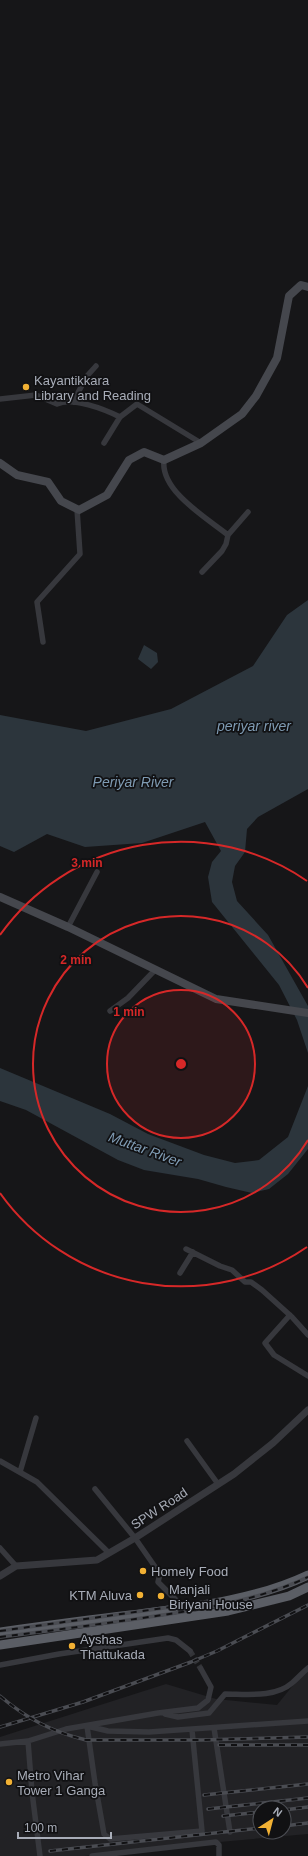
<svg xmlns="http://www.w3.org/2000/svg" width="308" height="1856" font-family="Arial,sans-serif">
<style>
.built{fill:#222225;fill-rule:evenodd}
.water{fill:#2c353c}
.lines{fill:none;stroke-linecap:round;stroke-linejoin:round}
.minor-tunnel{stroke:#333438;stroke-width:5.5;stroke-dasharray:5.5 3;stroke-linecap:butt}
.minor{stroke:#37383d;stroke-width:5.5}
.tertiary{stroke:#37383d;stroke-width:7}
.secondary{stroke:#45474d;stroke-width:8}
.trunk{stroke:#5b5e65;stroke-width:9}
.rail-casing{stroke:#4a4c52;stroke-width:3.5}
.rail{stroke:#111113;stroke-width:2;stroke-dasharray:6;stroke-linecap:butt}
.ring{fill:none;stroke:#d62828;stroke-width:2}
.poi-dot{fill:#f2b134;stroke:#111113;stroke-width:1.5}
.labels{text-anchor:middle;stroke-width:3.5;stroke-linejoin:round;paint-order:stroke}
.poi-label{font-size:13px;fill:#a8adb8;stroke:#111113;text-anchor:start}
.street-label{font-size:13px;fill:#a8adb8;stroke:#111113}
.water-label{font-size:14px;font-style:italic;fill:#7f9bb3;stroke:#111113}
.centre{fill:#d62828;stroke:#111113;stroke-width:2}
.ring-label{font-size:12px;text-anchor:middle;font-weight:bold;fill:#d62828;stroke:#111113;stroke-width:3.5;stroke-linejoin:round;paint-order:stroke}
</style>
<rect width="100%" height="100%" fill="#161618"/>
<path class="built" d="M308 1670V1834L130 1850 85 1856H0V1737L166 1684 216 1699 277 1705 303 1673ZM260 1808H284V1832H260Z"/>
<path class="water" d="M308 600V789L258 817 247 829 245 852 235 866 232 882 237 901 268 935 308 1006V1053L297 1020 279 985 212 902 208 877 212 862 221 851 205 822 142 843 85 847 47 834 14 852 0 846V715L86 731 171 709 253 666 287 615Z
M144 645 157 653 158 662 151 669 138 659Z
M0 1068 110 1114 148 1134 204 1155 235 1163 259 1160 288 1137 308 1086V1149L288 1174 269 1189 252 1193 226 1187 198 1179 144 1170 118 1160 26 1110 0 1101Z"/>
<g class="lines">
<path class="minor-tunnel" d="M190 1651 201 1669"/>
<path class="minor" d="M0 399 36 395 57 404C73 397 104 409 120 417L137 404 201 443
M73 402 87 376 96 366
M104 443 120 417
M164 460C160 491 207 518 228 535
M202 572 222 551 226 544 228 535 248 512
M43 642 37 602 80 554 77 509
M68 927 97 872
M110 1011 128 998 155 970
M186 1249 220 1266 232 1270 245 1282H251L262 1290 292 1317 308 1335
M180 1273 193 1252
M290 1315 265 1343 274 1355 308 1376
M187 1441 218 1484
M0 1461 37 1482 109 1553
M20 1472 36 1418
M95 1489 135 1538 160 1574 158 1582 184 1608
M0 1548 16 1566
M0 1665 59 1654 168 1638 176 1640 190 1651
M165 1714 178 1717 209 1713 225 1694C246 1694 275 1698 292 1683 298 1678 302 1673 308 1668
M214 1728 230 1832
M192 1730 202 1831 110 1839 104 1834 95 1783 87 1726 108 1731 149 1732 308 1721
M0 1744 28 1741
M40 1856 32 1792 28 1741 66 1729 158 1713 198 1708 208 1700 211 1687 201 1669
M92 1856 216 1842 219 1845V1856"/>
<path class="tertiary" d="M0 1576 16 1566 97 1560 135 1538 234 1474 273 1443 308 1410"/>
<path class="secondary" d="M0 463 17 475 48 482 61 501 79 510 107 495 129 460 144 452 164 460 201 443 242 414 256 396 277 358 289 296 301 285 308 287
M0 897 68 927 216 999 308 1013"/>
<path class="trunk" d="M0 1632C43 1626 87 1620 130 1615 190 1607 253 1601 308 1575
M0 1645 228 1611 289 1596 308 1587"/>
<g class="rail-casing">
<path id="rail" d="M0 1631 185 1605
M0 1637C47 1631 95 1625 142 1618 198 1610 257 1601 308 1577
M0 1696C26 1718 52 1732 86 1740H202L308 1737
M0 1727 83 1702 191 1662 217 1651 308 1605
M219 1745H308
M204 1795 308 1784
M208 1809 308 1798
M284 1810 308 1807
M223 1816 260 1812
M284 1826 308 1823
M50 1851 260 1828"/>
</g>
<use href="#rail" class="rail"/>
</g>
<circle cx="181" cy="1064" r="74" fill="#d62828" fill-opacity=".12"/>
<g class="ring">
<circle cx="181" cy="1064" r="74"/>
<path d="M308 1140A148 148 0 1 1 308 988"/>
<path d="M307 1247A222 222 0 0 1 0 1193M0 935A222 222 0 0 1 307 881"/>
</g>
<g class="poi-dot">
<circle cx="26" cy="387" r="4"/>
<circle cx="143" cy="1571" r="4"/>
<circle cx="140" cy="1595" r="4"/>
<circle cx="161" cy="1596" r="4"/>
<circle cx="72" cy="1646" r="4"/>
<circle cx="9" cy="1782" r="4"/>
</g>
<g class="labels">
<g class="poi-label">
<text x="34" y="385">Kayantikkara<tspan x="34" dy="15">Library and Reading</tspan></text>
<text x="151" y="1576">Homely Food</text>
<text x="169" y="1594">Manjali<tspan x="169" dy="15">Biriyani House</tspan></text>
<text x="132" y="1600" text-anchor="end">KTM Aluva</text>
<text x="80" y="1644">Ayshas<tspan x="80" dy="15">Thattukada</tspan></text>
<text x="17" y="1780">Metro Vihar<tspan x="17" dy="15">Tower 1 Ganga</tspan></text>
</g>
<g class="street-label">
<text transform="translate(159 1508) rotate(-33)" y="5">SPW Road</text>
</g>
<g class="water-label">
<text x="254" y="731">periyar river</text>
<text x="133" y="787">Periyar River</text>
<text transform="translate(145 1149) rotate(20)" y="5">Muttar River</text>
</g>
</g>
<circle cx="181" cy="1064" r="6" class="centre"/>
<g class="ring-label">
<text x="87" y="867">3 min</text>
<text x="76" y="964">2 min</text>
<text x="129" y="1016">1 min</text>
</g>
<g transform="translate(272 1820) rotate(36)"><circle r="19" fill="#111113" stroke="#4d4f55"/>
<path d="M0-3L7 15L0 10L-7 15Z" fill="#f2b134"/>
<text y="-6" font-size="11" font-weight="bold" text-anchor="middle" fill="#a8adb8">N</text>
</g>
<path d="M18 1832v6h93v-6" fill="none" stroke="#a8adb8" stroke-width="2"/>
<text x="24" y="1832" font-size="12" fill="#a8adb8" stroke="#111113" stroke-width="3" paint-order="stroke">100 m</text>
</svg>
